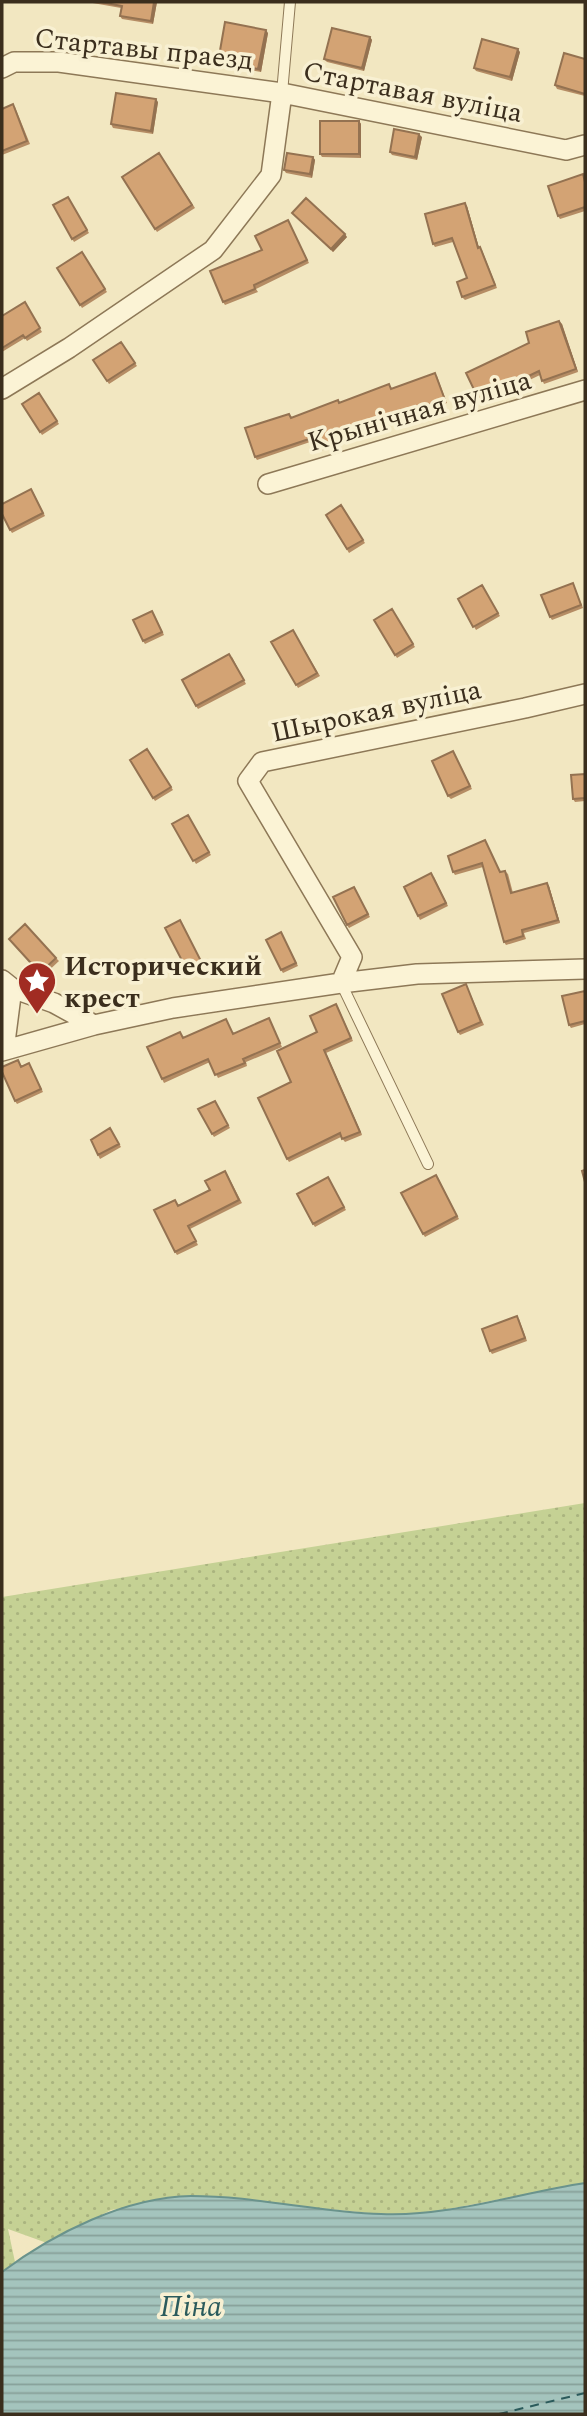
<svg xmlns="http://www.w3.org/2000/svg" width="587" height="2416" font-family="Spectral,serif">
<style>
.grass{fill:url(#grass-dots)}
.water{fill:url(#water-rules);stroke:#6a938c;stroke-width:2}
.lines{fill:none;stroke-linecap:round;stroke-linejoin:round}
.ferry{stroke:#2b5b5c;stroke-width:2;stroke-dasharray:9 7;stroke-linecap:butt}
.service-casing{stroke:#8d7857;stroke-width:12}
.minor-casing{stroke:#8d7857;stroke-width:22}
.service{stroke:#fbf3d5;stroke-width:10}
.minor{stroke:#fbf3d5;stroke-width:19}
.wall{fill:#b58c64}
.shaded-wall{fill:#947251}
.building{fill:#d3a374;stroke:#947251;stroke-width:2}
.labels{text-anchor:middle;stroke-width:7;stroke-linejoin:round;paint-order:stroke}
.street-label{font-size:28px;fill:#3b2e1d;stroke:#f8f0d2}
.poi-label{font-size:28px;font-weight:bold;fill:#3b2e1d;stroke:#f8f0d2;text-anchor:start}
.water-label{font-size:30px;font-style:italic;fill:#2b5b5c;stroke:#f8f0d2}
</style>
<defs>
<pattern id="grass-dots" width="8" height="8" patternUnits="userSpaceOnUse" patternTransform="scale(1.75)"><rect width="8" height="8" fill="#c5d194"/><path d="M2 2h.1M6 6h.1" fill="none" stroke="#aab47f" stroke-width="1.8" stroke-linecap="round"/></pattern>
<pattern id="water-rules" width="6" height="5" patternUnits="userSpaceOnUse" patternTransform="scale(1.75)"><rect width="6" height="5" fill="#a4c4bd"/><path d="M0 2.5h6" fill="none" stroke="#87a099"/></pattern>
</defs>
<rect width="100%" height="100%" fill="#f2e7c1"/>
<path class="grass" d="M585 1503V2183L422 2214H380L191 2196 111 2210 47 2243 8 2229 15 2262 2 2272V1597Z"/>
<path class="water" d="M585 2183V2414H2V2272C54 2233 126 2197 191 2196 255 2196 318 2212 381 2214 450 2217 518 2193 585 2183Z"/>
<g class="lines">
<path class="ferry" d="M499 2414 585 2393"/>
<g class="service-casing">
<path id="service" d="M282 93 290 2
M341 983 428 1164"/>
</g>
<g class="minor-casing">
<path id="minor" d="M2 68 14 62H59L282 93
M2 389 69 348 213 250 271 175 282 93 566 150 585 145
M268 484 585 390
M2 980 12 988 54 1003 94 1025
M341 983 352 957 248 781 262 762 525 708 585 694
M4 1050 12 988
M2 1051 94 1025 173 1008 341 983 417 974 585 969"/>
</g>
<use href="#service" class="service"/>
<use href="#minor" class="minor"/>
</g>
<path class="wall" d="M87 2H157L153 24 122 19 120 16 121 8Z
M268 33 261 72 220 65 218 62Z
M370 37 372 40 364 71 327 62 324 59Z
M520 52 512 81 476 71 474 68Z
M585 59V96L557 89 555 85Z
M158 102 153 134 113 128 111 124Z
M15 107 30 144 2 155V109Z
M359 121 361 124V158L322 157 320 154Z
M422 137 417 160 392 155 390 152Z
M159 153 195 208 157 232 122 177Z
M313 157 315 160 312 178 286 173 284 170Z
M583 174 585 179V211L560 219 558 216Z
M68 197 89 233 74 242 53 205Z
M467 206 479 248 482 250 497 288 465 300 462 297 467 278 453 242 435 247 433 244Z
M292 213 347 237 333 252Z
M288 220 309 263 256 289 258 292 225 305 223 302 262 250Z
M82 252 107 292 82 308 57 268Z
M25 302 42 332 27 341 25 338 2 352V316Z
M559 321 562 324 578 372 544 384 540 375 481 403 479 400 529 343Z
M121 342 137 366 109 384 93 360Z
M437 376 447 403 415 413 321 451 316 440 257 460 255 457 292 418 339 403Z
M39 393 59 424 42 435 22 404Z
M33 492 45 516 12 533 10 530Z
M341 505 365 543 349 553 326 515Z
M573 583 583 608 552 620 550 617Z
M482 585 500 616 476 630 458 599Z
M392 609 415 647 397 658 374 620Z
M154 614 164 635 145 644 143 641Z
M293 630 320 676 298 688 271 642Z
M232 657 246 684 198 709 196 706Z
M147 749 173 790 155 801 130 760Z
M455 754 472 789 451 799 448 796Z
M585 774V801L575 802 573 799Z
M188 815 211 855 196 864 172 824Z
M485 840 500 872 505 871 508 874 513 893 547 883 549 886 560 923 524 933 526 939 506 945 504 942 483 867 455 875 453 872Z
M434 877 448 906 420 920 418 916Z
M354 887 370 917 349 928 347 925Z
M180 920 206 970 191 977 189 974Z
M281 932 298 966 283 973 281 970Z
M11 942 56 958 59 961 43 976Z
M466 984 484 1025 460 1035 458 1032Z
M585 991V1024L571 1028 569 1025Z
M338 1007 353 1041 326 1053 362 1135 345 1142 341 1137 289 1162 287 1159 291 1082 317 1032Z
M269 1018 282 1047 246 1062 247 1066 218 1078 210 1062 164 1083 162 1079 226 1019 233 1034Z
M20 1063 21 1066 29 1063 43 1092 17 1104 15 1101Z
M215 1101 230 1128 214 1137 212 1134Z
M110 1128 121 1147 100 1159 98 1155Z
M227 1174 242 1203 190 1229 198 1245 177 1255 175 1252 179 1205 210 1190Z
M328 1177 346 1210 315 1227 313 1224Z
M438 1178 459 1219 425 1237 423 1234Z
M519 1319 527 1341 492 1354 490 1351Z"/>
<path class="shaded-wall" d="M154 2H157L153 24 151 21Z
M266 30 268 33 261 72 258 69Z
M370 37 372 40 364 71 362 68Z
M518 49 520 52 512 81 510 77Z
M156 99 158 102 153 134 151 131Z
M359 121 361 124V158L359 154Z
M419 134 422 137 417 160 415 157Z
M313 157 315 160 312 178 310 174Z
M465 203 467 206 480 251 478 248Z
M345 234 347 237 333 252 331 249Z
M559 321 562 324 578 372 576 369Z
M547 883 549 886 560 923 558 920Z
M324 1050 326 1053 362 1135 360 1132Z"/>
<path class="building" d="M101 2H154L151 21 120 16 122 6Z
M225 22 266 30 258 69 218 62Z
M332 28 370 37 362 68 324 59Z
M482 39 518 49 510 77 474 68Z
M564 53 585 59V94L555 85Z
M116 93 156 99 151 131 111 124Z
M13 104 27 141 2 151V109Z
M320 121H359V154H320Z
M394 129 419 134 415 157 390 152Z
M159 153 192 205 155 229 122 177Z
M287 153 313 157 310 174 284 170Z
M583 174 585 182V207L558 216 548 186Z
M68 197 87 230 72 239 53 205Z
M306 198 345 234 331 249 292 213Z
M465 203 478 248 480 247 495 285 462 297 457 282 467 278 452 238 433 244 425 214Z
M288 220 307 260 254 285 255 289 223 302 210 271 262 250 255 236Z
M82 252 105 289 80 305 57 268Z
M25 302 40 328 25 338 23 335 2 348V316Z
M559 321 576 369 542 381 539 371 479 400 466 373 529 343 526 332Z
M121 342 135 363 107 381 93 360Z
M435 373 445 400 413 410 319 447 315 437 255 457 245 428 289 414 291 418 338 400 339 403 389 384 391 389Z
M39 393 57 421 40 432 22 404Z
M31 489 43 513 10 530 2 514V504Z
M341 505 363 540 347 549 326 515Z
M573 583 581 605 550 617 541 595Z
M482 585 498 613 473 627 458 599Z
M392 609 413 644 395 655 374 620Z
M152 611 162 632 143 641 133 620Z
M293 630 317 673 296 685 271 642Z
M229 654 244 680 196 706 182 680Z
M147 749 171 787 153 798 130 760Z
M453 751 470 786 448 796 432 761Z
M585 774V798L573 799 571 775Z
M188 815 209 852 193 861 172 824Z
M485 840 500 872 505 871 511 893 547 883 558 920 522 930 523 936 504 942 482 863 453 872 448 856Z
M431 873 446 903 418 916 404 887Z
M354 887 368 914 347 925 333 897Z
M180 920 204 967 189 974 165 928Z
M25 924 56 958 40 973 9 939Z
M281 932 296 963 281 970 266 940Z
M466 984 481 1022 458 1032 442 994Z
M585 991V1021L569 1025 562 996Z
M336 1004 351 1038 324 1050 360 1132 342 1139 340 1133 287 1159 258 1098 291 1082 277 1051 317 1032 310 1016Z
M269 1018 280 1043 243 1059 245 1063 215 1075 208 1059 162 1079 147 1047 180 1032 183 1038 226 1019 233 1034Z
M18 1060 21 1067 29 1063 41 1089 15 1101 2 1072V1067Z
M215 1101 228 1125 212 1134 198 1109Z
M110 1128 119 1144 98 1155 91 1140Z
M585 1170V1182L582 1171Z
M225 1171 239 1200 188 1226 196 1241 175 1252 154 1210 175 1200 178 1206 210 1190 205 1181Z
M436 1175 457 1216 423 1234 401 1193Z
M328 1177 344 1207 313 1224 297 1194Z
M517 1316 525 1338 490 1351 482 1329Z"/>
<defs>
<g id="sight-pin" transform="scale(2.0125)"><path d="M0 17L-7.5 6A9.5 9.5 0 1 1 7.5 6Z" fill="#a12c22" stroke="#f8f0d2"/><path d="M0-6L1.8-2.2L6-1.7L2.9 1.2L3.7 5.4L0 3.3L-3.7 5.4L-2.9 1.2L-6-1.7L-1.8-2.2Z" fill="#fff"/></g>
</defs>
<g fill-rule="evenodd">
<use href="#sight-pin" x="37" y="981"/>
</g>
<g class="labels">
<g class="street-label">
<text transform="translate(144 48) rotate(6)" y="10">Стартавы праезд</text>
<text transform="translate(413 91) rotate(11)" y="10">Стартавая вуліца</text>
<text transform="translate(419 410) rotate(-16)" y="10">Крынічная вуліца</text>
<text transform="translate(376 710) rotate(-12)" y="10">Шырокая вуліца</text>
</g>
<g class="poi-label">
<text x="64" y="975">Исторический<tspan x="64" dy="32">крест</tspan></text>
</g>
<g class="water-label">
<text x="191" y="2316">Піна</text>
</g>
</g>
<rect width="587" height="2416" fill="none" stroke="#3b2e1d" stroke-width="7"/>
</svg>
